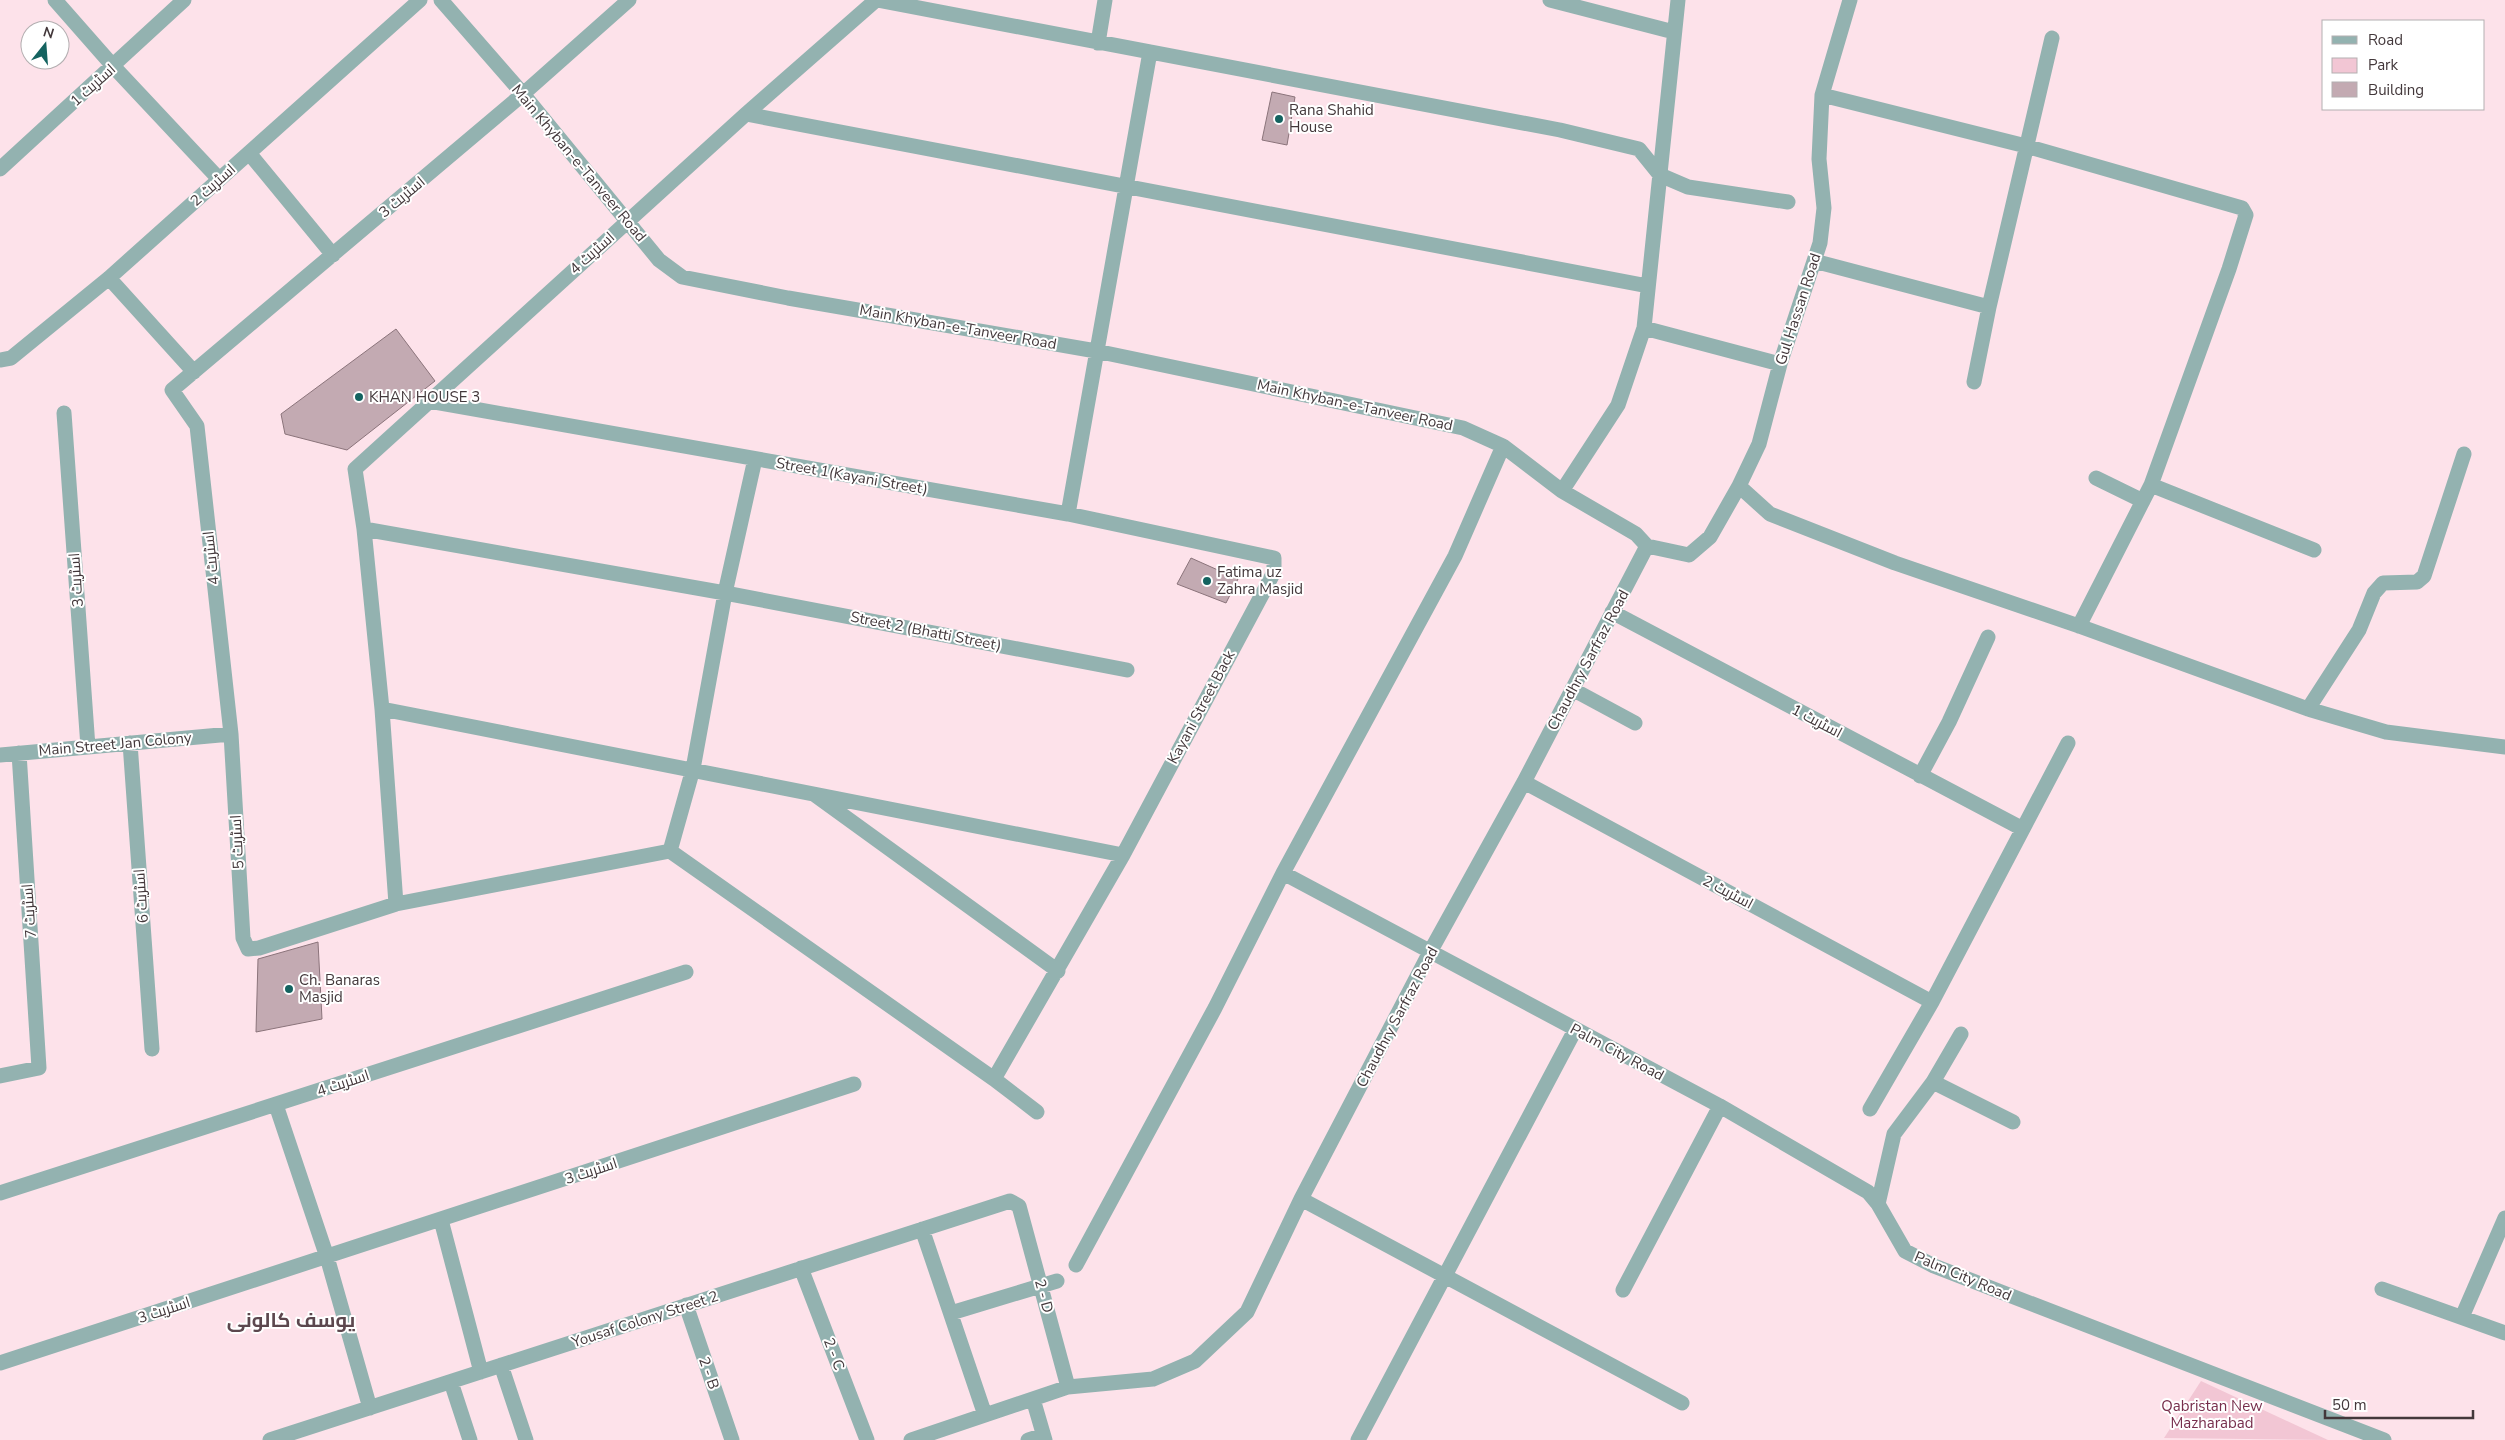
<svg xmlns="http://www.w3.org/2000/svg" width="2505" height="1440" font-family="'Nunito Sans',Cairo,sans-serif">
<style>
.green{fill:#f2c6d4}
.building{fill:#c3aab2;stroke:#8b747b}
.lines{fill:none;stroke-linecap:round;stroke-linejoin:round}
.street{stroke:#93b2b0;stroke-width:15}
.poi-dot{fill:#146360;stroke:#fff;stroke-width:2}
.labels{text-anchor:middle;stroke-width:4;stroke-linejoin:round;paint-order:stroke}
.street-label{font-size:15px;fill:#43383b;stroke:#fff}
.poi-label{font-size:15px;fill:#43383b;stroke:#fff;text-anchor:start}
.park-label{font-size:15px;fill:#772e4c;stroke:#fff}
.district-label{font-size:20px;font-weight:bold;fill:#5c474e;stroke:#fff}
</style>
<rect width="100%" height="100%" fill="#fde2ea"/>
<path class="green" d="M2201 1381 2328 1440 2164 1438Z"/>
<path class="building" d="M1272 92 1295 97 1287 145 1262 140Z
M396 329 435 381 347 450 285 434 281 414Z
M1191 558 1238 579 1226 603 1177 584Z
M318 942 322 1019 256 1032 258 959Z"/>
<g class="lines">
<path class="street" d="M55 0 113 66 219 179
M441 0 523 94 659 260 682 277 788 298 1096 351 1463 428 1503 446 1562 491 1636 534 1647 546
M629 0 523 94 172 390 197 426 231 734 243 938 248 949 259 948 396 904 670 851 994 1079 1037 1112
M877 0 1560 130 1639 149 1660 175 1688 187 1788 202
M1550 0 1674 32
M1098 43 1105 0
M1822 95 2026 146 2242 208 2246 215 2229 269 2151 485 2079 626
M746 114 1648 286
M249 153 333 255
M0 169 184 0
M1814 261 1989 307 1974 382
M109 278 194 372
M1989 307 2052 38
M1644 328 1780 364
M0 360 11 358 109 278 420 0
M429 401 1068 514 1274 558V572L1123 855
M64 413 88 747
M2096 478 2143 501
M2151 485 2314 550
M1739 486 1770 514 1895 563 2079 626 2308 709 2386 732 2505 747
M1562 491 1618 405 1644 328 1678 0
M1068 514 1150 52
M364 529 725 593 1127 670
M1647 546 1689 555 1710 537 1739 486 1759 444 1780 364 1820 243 1824 208 1819 159 1822 95 1850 0
M1612 612 2021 828
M1572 689 1635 723
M382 709 1123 855 994 1079
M2308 709 2359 630 2374 593 2383 583 2417 582 2424 576 2464 454
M130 743 152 1049
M0 755 231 734
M1920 776 1949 722 1988 637
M1524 782 1932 1002
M815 795 1058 971
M670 851 693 769 725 593 755 459
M1283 873 1720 1106 1868 1192 1878 1204 1905 1251 1934 1266 2384 1440
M396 904 382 709 364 529 355 469 746 114 876 0
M0 1076 39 1068 19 753
M1933 1082 2013 1122
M276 1105 327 1257 370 1408
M1870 1109 1932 1002 2068 743
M0 1193 686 972
M1301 1199 1682 1403
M1878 1204 1894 1134 1933 1082 1961 1034
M441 1220 481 1372
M922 1229 985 1415
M1076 1265 1215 1008 1283 873 1455 556 1503 446
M801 1268 867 1440
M2382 1289 2505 1333
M1623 1290 1720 1106
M686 1305 732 1440
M951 1313 1057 1281
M2462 1317 2505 1218
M0 1363 854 1084
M501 1365 526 1440
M451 1382 470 1440
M1033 1399 1045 1440
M270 1440 1010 1201 1019 1206 1068 1387
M911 1440 1068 1387 1153 1379 1195 1361 1247 1312 1301 1199 1430 952 1524 782 1647 546
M1028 1440 1043 1435
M1358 1440 1575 1030"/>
</g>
<g class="poi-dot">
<circle cx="1279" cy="119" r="5"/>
<circle cx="359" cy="397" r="5"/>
<circle cx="1207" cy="581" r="5"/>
<circle cx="289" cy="989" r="5"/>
</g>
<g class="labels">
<g class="street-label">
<text transform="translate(93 85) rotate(-42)" y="5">اسٹریٹ 1</text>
<text transform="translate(579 163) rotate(50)" y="5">Main Khyban-e-Tanveer Road</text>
<text transform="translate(213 185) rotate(-42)" y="5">اسٹریٹ 2</text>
<text transform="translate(402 197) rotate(-40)" y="5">اسٹریٹ 3</text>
<text transform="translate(592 253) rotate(-42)" y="5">اسٹریٹ 4</text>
<text transform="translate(1798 309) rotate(-72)" y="5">Gul Hassan Road</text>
<text transform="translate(958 327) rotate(10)" y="5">Main Khyban-e-Tanveer Road</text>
<text transform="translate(1355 405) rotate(12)" y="5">Main Khyban-e-Tanveer Road</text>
<text transform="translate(852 476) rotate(10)" y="5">Street 1(Kayani Street)</text>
<text transform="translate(211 558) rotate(-96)" y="5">اسٹریٹ 4</text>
<text transform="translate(76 580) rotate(-94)" y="5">اسٹریٹ 3</text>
<text transform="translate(926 631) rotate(11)" y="5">Street 2 (Bhatti Street)</text>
<text transform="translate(1588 660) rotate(-62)" y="5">Chaudhry Sarfraz Road</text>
<text transform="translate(1201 707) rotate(-62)" y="5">Kayani Street Back</text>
<text transform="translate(1817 721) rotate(28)" y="5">اسٹریٹ 1</text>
<text transform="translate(115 744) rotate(-5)" y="5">Main Street Jan Colony</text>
<text transform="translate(237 842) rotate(-93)" y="5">اسٹریٹ 5</text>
<text transform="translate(1728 892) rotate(28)" y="5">اسٹریٹ 2</text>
<text transform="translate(141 896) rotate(-94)" y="5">اسٹریٹ 6</text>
<text transform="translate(29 911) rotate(-94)" y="5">اسٹریٹ 7</text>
<text transform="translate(1397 1017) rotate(-62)" y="5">Chaudhry Sarfraz Road</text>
<text transform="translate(1617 1052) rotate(28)" y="5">Palm City Road</text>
<text transform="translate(343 1083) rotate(-18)" y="5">اسٹریٹ 4</text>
<text transform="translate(591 1171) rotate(-18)" y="5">اسٹریٹ 3</text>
<text transform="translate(1963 1276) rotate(23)" y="5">Palm City Road</text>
<text transform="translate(1044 1296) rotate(75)" y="5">2 - D</text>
<text transform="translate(164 1310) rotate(-18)" y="5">اسٹریٹ 3</text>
<text transform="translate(645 1319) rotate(-18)" y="5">Yousaf Colony Street 2</text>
<text transform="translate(834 1354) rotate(69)" y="5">2 - C</text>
<text transform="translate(709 1373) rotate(71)" y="5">2 - B</text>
</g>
<g class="poi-label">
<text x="1289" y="115">Rana Shahid<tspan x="1289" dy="17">House</tspan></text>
<text x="369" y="402">KHAN HOUSE 3</text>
<text x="1217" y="577">Fatima uz<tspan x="1217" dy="17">Zahra Masjid</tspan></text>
<text x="299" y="985">Ch. Banaras<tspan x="299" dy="17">Masjid</tspan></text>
</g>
<g class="park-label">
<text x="2212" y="1411">Qabristan New<tspan x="2212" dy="17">Mazharabad</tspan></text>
</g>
<g class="district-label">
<text x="291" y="1327">یوسف کالونی</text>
</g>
</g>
<rect x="2322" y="20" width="162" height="90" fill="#ffffff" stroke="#b4afb1"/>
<rect x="2332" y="36" width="25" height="8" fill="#93b2b0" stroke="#b4afb1"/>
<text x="2368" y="45" font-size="15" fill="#43383b">Road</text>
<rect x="2332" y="58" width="25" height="15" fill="#f2c6d4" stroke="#b4afb1"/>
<text x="2368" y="70" font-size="15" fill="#43383b">Park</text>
<rect x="2332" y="82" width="25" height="15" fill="#c3aab2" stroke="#b4afb1"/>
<text x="2368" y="95" font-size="15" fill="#43383b">Building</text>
<g transform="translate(45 45) rotate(17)"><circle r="24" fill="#ffffff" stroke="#b4afb1"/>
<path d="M0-4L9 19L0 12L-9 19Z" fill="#146360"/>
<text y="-8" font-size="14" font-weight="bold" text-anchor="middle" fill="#43383b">N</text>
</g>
<path d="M2325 1410v8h148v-8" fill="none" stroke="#43383b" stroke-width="2.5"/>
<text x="2332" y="1410" font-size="15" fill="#43383b" stroke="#ffffff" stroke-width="4" paint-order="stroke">50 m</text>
</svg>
